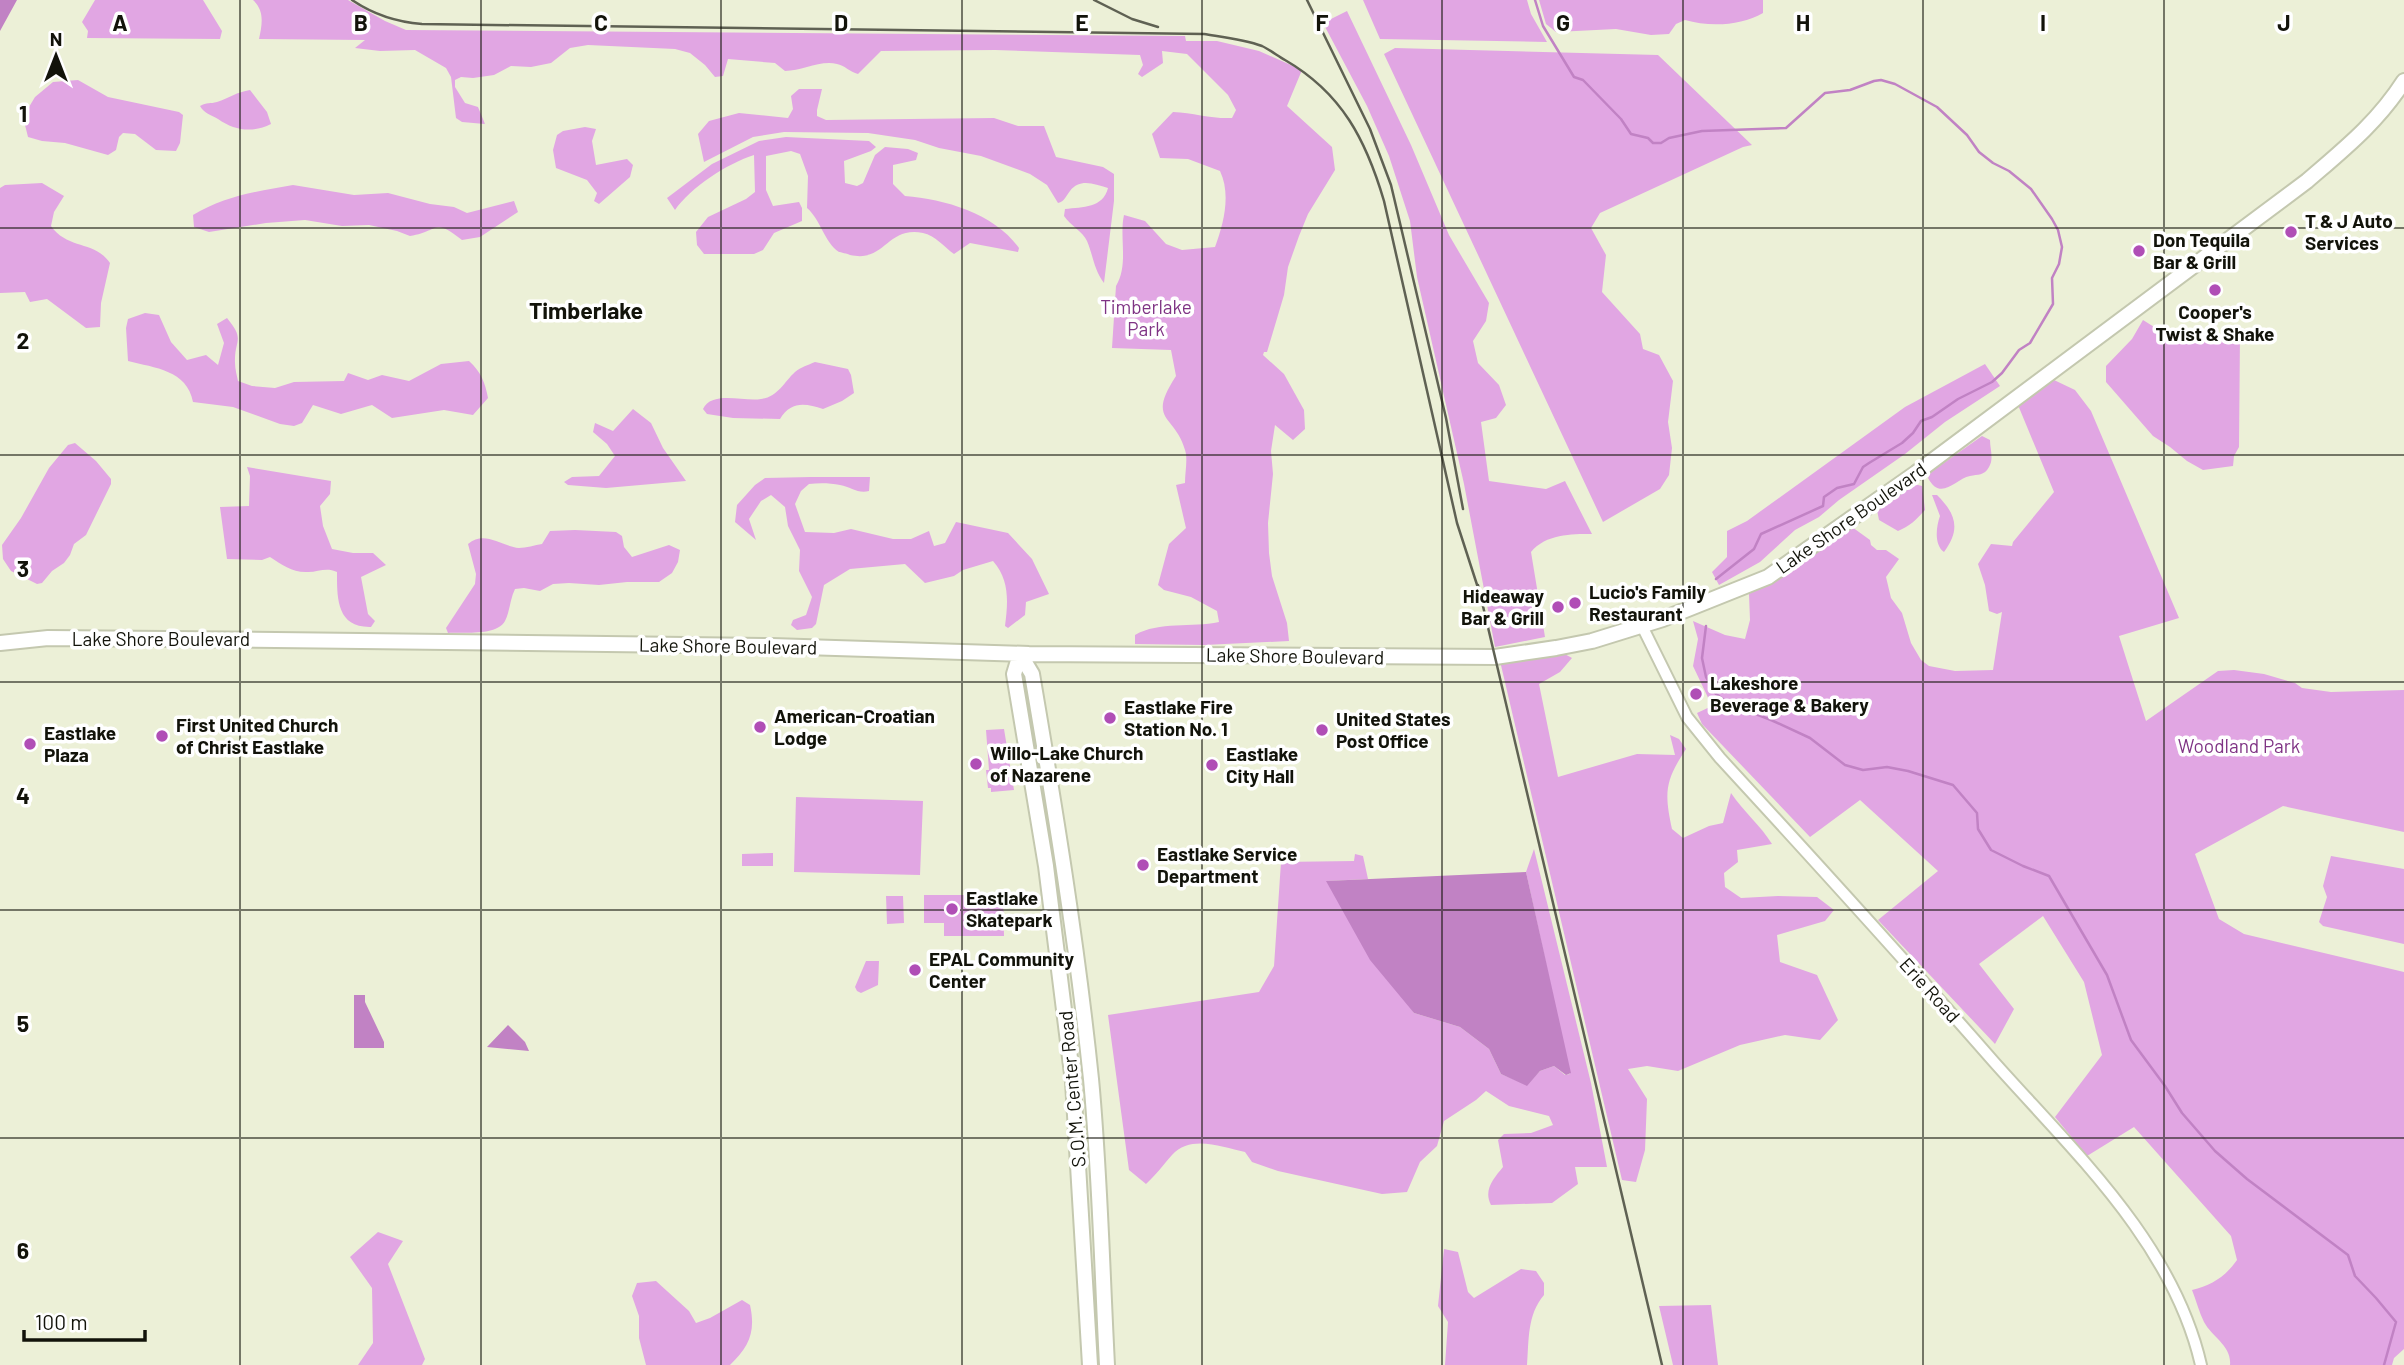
<svg xmlns="http://www.w3.org/2000/svg" width="2404" height="1365" font-family="Barlow,sans-serif">
<style>
.green{fill:#e1a6e3}
.water{fill:#c182c4}
.lines{fill:none;stroke-linecap:round;stroke-linejoin:round}
.stream{stroke:#c182c4;stroke-width:2.5}
.tertiary-casing{stroke:#c4c8af;stroke-width:14}
.primary-casing{stroke:#c4c8af;stroke-width:18}
.tertiary{stroke:#fff;stroke-width:10}
.primary{stroke:#fff;stroke-width:14}
.rail{stroke:#5f6153;stroke-width:2.5}
.grid{fill:none;stroke:#12130a;stroke-width:2;stroke-opacity:0.55}
.poi-dot{fill:#b04eb6;stroke:#fff;stroke-width:2.5}
.labels{text-anchor:middle;stroke-width:7;stroke-linejoin:round;paint-order:stroke}
.poi-label{font-size:19px;font-weight:bold;fill:#12130a;stroke:#fff;text-anchor:start}
.park-label{font-size:19px;fill:#7f3384;stroke:#fff}
.street-label{font-size:19px;fill:#12130a;stroke:#fff}
.quarter-label{font-size:23px;font-weight:bold;fill:#12130a;stroke:#fff}
.grid-label{font-size:23px;text-anchor:middle;font-weight:bold;fill:#12130a;stroke:#fff;stroke-width:7;stroke-linejoin:round;paint-order:stroke}
</style>
<rect width="100%" height="100%" fill="#ecf0d7"/>
<path class="green" d="M95 0H203L222 31 220 39 87 38 88 31 82 22Z
M253 0H348L385 21 406 30 1185 36 1186 41H1217L1259 51 1302 70 1287 106 1332 147 1335 170 1308 214 1299 236 1288 267 1284 295 1267 352H1264L1263 355 1284 374 1304 410 1305 429 1293 440 1275 425 1271 451 1273 474 1268 523 1269 553 1272 576 1287 623 1289 641 1204 645 1135 644V635C1159 621 1192 628 1219 622L1217 611 1191 597 1164 590 1158 585 1169 544 1186 528 1176 485 1185 483C1185 472 1188 459 1185 450 1175 414 1146 422 1176 376L1171 350 1112 348 1116 286C1129 265 1119 237 1124 215L1145 221 1166 244 1182 250 1215 247C1224 223 1231 194 1220 171L1188 159 1160 158 1152 134 1173 112C1194 113 1212 119 1232 118L1236 110 1228 95 1187 54 1162 51 1163 63 1142 77 1138 74 1143 65 1140 55 995 50 881 51 858 74C850 72 844 65 837 64 820 60 802 71 785 71L775 63 728 59 723 76 715 77 705 65 690 53 675 49 588 45 570 48 551 63 531 67 511 66 494 75 473 78 461 77 455 80V87L465 103 478 107 485 124 462 122 456 118 451 77 446 68 415 50 380 51 355 48 365 40 259 39C262 25 265 11 253 0Z
M1363 0H1527L1531 14 1547 42 1380 39Z
M1539 0H1763V13C1741 26 1709 27 1685 20L1676 24 1669 34 1651 35 1616 29 1556 32 1546 24Z
M1347 11 1411 145 1449 235 1489 303 1486 321 1473 341 1478 363 1499 385 1506 405 1496 418 1481 422 1489 481 1546 489 1565 481 1592 534C1571 534 1546 534 1531 552L1545 637 1495 647 1464 484 1417 277 1410 221 1389 156 1367 106 1323 23Z
M1395 48 1658 55 1752 145 1743 147 1600 213 1591 228 1606 255 1602 292 1640 334 1643 349 1659 355 1673 381 1668 422 1672 448 1669 475 1660 489 1603 522 1384 54Z
M78 80 108 97 179 112 183 115 180 143 176 151 156 150 135 134 123 133 119 137 116 150 108 155 65 143 42 141 28 137 23 117 35 97 53 82Z
M799 89H822L817 110V116L826 120 994 118 1018 126H1044L1056 157 1103 167 1114 174V201L1104 283C1094 270 1093 255 1087 241 1083 232 1070 225 1064 216L1065 209C1083 207 1103 208 1108 188 1094 184 1080 178 1070 191 1065 197 1065 201 1058 203L1047 185 1030 174 981 156 939 148 915 140 868 133 784 132 753 137 704 162 698 134 709 121 739 113 788 118 793 109 791 96Z
M250 90 267 112 271 124C253 133 235 131 218 119 211 115 204 113 200 106 207 102 210 104 217 102 229 98 237 92 250 90Z
M585 127 596 129 592 141 596 165 627 159 633 165 630 177 599 204 594 201 597 193 587 180 556 168 553 150 557 135 563 131Z
M786 137 869 141 876 147 871 151 844 161 845 183 857 186 863 183 875 155 885 147 908 149 918 153 916 160 893 165V184L905 196C945 199 995 214 1019 248L1018 252 970 243 954 254C944 247 935 235 923 233 886 226 886 263 850 255 848 254 840 252 839 252 824 242 821 220 807 208L808 176 800 154 791 151 766 156V190L773 206 799 202 802 208V221L774 233 763 250 754 254H704L697 245 696 232 708 217 746 199 755 192 754 155C728 163 690 188 675 210L667 198 712 164 759 141Z
M42 183 64 196 54 212 51 226C68 250 94 240 110 263L101 303 100 327 86 328 47 299 30 302 25 292 0 293V188L5 185Z
M293 185 354 195 388 193 430 204 454 207 467 213 514 201 518 212 480 237 462 240C433 217 440 231 410 236L397 231 369 225 342 226 305 220 266 223 209 232 194 227 193 215C224 196 258 191 293 185Z
M145 313 159 315 171 342 187 360 206 355 218 365 224 343 217 324 227 318C246 341 234 339 235 363 235 369 237 376 238 381L252 386 275 388 294 382 344 381 348 373 368 380 382 375 409 381 441 364 469 361C481 372 485 382 488 398L473 415 444 410 392 418 372 405 341 414 313 405 302 423 294 426 280 424 233 407 193 402C187 370 155 368 128 361L126 328 128 319Z
M2143 320 2170 337 2240 334 2239 447 2234 456 2233 466 2203 470 2187 461 2170 447 2153 436 2106 382V366L2132 339Z
M815 362 848 369 851 375 854 393 842 401 823 409C805 403 791 401 780 419L733 418 707 414 703 409C712 390 744 402 761 399 778 397 784 382 795 372 801 367 808 365 815 362Z
M1985 364 2000 386 1945 422 1905 454 1839 500 1819 517 1795 530 1760 562 1719 585 1712 572 1727 557V531L1747 521 1905 407Z
M2054 380 2075 390 2091 411 2179 618 2119 636 2146 721 2218 671 2234 670 2264 674 2295 683 2302 688 2331 692 2404 690V832L2283 806 2195 854 2219 919 2244 934 2404 972V1349L2394 1358 2392 1365H2230C2232 1346 2212 1337 2204 1322 2199 1312 2196 1300 2192 1290 2212 1285 2225 1277 2237 1260L2231 1236 2134 1127 2087 1156 2055 1117 2102 1055 2084 982 2043 916 1979 964 2014 1009 1995 1044 1878 920 1938 871 1860 800 1810 837 1702 724 1697 713 1712 706 1693 666 1698 639 1693 621 1725 635 1745 639 1750 620 1749 594 1804 560 1835 535 1852 527 1870 540 1871 545 1877 550H1886L1899 559 1886 577 1891 598 1902 613 1911 643 1921 660 1929 666 1955 671 1993 670 2002 612 1997 614 1989 611 1985 585 1978 564 1991 544 2012 546 2013 542 2054 492 2018 405 2037 389Z
M633 409 651 423 663 448 686 481 606 488 568 485 564 482 572 477 599 476 615 456 607 444 593 432 595 423 613 431Z
M1982 436 1990 440C1990 449 1994 459 1989 467 1984 476 1978 474 1970 476 1955 479 1941 502 1928 478L1931 472Z
M75 443 96 461 111 479V484L86 535 74 544 70 555 64 563 52 571 42 583 37 584 11 571 3 559 2 545 21 518 49 468 68 445Z
M247 467 331 481 330 494 320 506 323 526 332 549 353 553H373L386 565 361 577 368 614 375 621 371 627C336 628 337 597 337 572 326 567 319 572 308 572 293 573 282 565 270 557L262 560 227 559 220 507 249 506 250 476Z
M811 477H870L869 491C858 494 851 487 840 485 830 483 819 483 809 484L801 491 795 504 805 532 834 533 851 529 893 539H911L929 531 934 546 945 543 956 522 1008 533 1032 559 1049 594 1026 602 1025 615 1008 628 1005 626C1008 603 1010 580 993 561L963 570 954 576 925 583 905 564 850 569 824 585 816 624 812 628 797 630 791 625 793 620 806 615 812 597 799 571 800 550 788 526 785 507 771 495 761 501 749 519 756 540 735 522 737 505 755 485 765 478Z
M1914 484 1922 486 1925 510C1916 520 1910 526 1898 531L1879 520 1877 510Z
M1932 495H1937C1956 514 1961 529 1944 552 1934 545 1936 527 1940 516Z
M575 530 616 532 622 536 624 547 632 557 669 545 680 550 678 562 672 573 659 582H627L599 585 569 583 553 584 540 591 524 588 515 589C510 599 510 611 505 621 497 636 463 632 448 633L446 628 475 584 476 574 468 544C485 530 500 546 519 548 526 548 535 545 542 544L550 531Z
M1561 652 1572 658 1560 672 1539 684 1558 777 1637 754 1675 755 1670 735 1679 739 1686 749C1665 781 1664 792 1672 829L1683 838 1709 826 1723 823 1731 793C1744 812 1761 826 1772 844L1737 850 1738 862 1724 873 1725 887 1741 898 1778 896 1817 897 1834 910 1825 921 1777 935 1780 962 1817 975 1838 1020 1820 1040 1785 1035 1740 1045 1678 1071 1647 1066 1628 1069 1647 1099 1645 1150 1636 1182 1622 1180 1500 661Z
M1004 729 1014 790 991 792V788H988L986 770H989L986 730Z
M796 797 923 801 920 875 794 872Z
M1534 849 1591 1083 1607 1167H1575L1578 1184 1552 1203 1491 1205C1483 1190 1494 1178 1503 1167L1498 1140 1504 1134 1531 1133 1553 1125 1549 1116 1509 1106 1486 1091 1476 1100 1444 1121 1437 1146 1420 1162 1407 1192 1382 1194 1278 1171 1252 1162 1245 1152C1222 1147 1191 1134 1172 1155 1163 1165 1156 1175 1146 1184L1129 1170 1108 1015 1259 992 1274 966 1281 862 1354 861 1355 854 1363 856 1368 879 1327 881 1414 1013 1460 1027 1489 1049 1501 1074 1527 1085 1540 1071 1554 1066 1565 1075 1570 1074 1526 872Z
M773 853V866H742V854Z
M2331 856 2404 869V944L2323 926 2319 922 2327 897 2323 886Z
M924 895H1003L1004 936H944V923H924Z
M886 896H903L904 923 887 924Z
M866 961H879L878 985 861 993 857 991 855 987Z
M378 1232 403 1241 388 1264 425 1359 422 1365H358L373 1343 372 1288 350 1257Z
M1444 1249 1458 1252 1468 1292 1474 1298 1521 1269 1536 1271 1544 1283V1295C1527 1315 1529 1340 1527 1365H1445L1448 1322 1438 1306Z
M656 1281 689 1311 696 1323 710 1318 742 1300 750 1305C756 1332 749 1347 730 1365H646L639 1338V1316L632 1296 637 1283Z
M1711 1305 1718 1365H1673L1659 1306Z"/>
<path class="water" d="M0 0H17L0 31Z
M1526 872 1571 1073 1566 1075 1554 1066 1540 1071 1527 1086 1501 1074 1489 1049 1460 1027 1414 1013 1370 960 1326 881Z
M354 995H365V1002L384 1042V1048H354Z
M508 1025 525 1042 529 1051 487 1047Z"/>
<g class="lines">
<path class="stream" d="M1535 0 1543 26 1574 77 1583 80 1621 119 1631 134 1648 138 1653 143H1661L1669 138 1702 131 1786 128 1825 93 1850 90 1874 81 1881 80 1895 84 1937 107 1967 135 1979 152 1993 163 2009 171 2031 189 2052 219 2058 230 2062 247 2059 264 2052 278 2053 304 2030 343 2019 350 2002 373 1992 382 1958 399 1932 417 1921 421 1913 433 1902 443 1869 463 1863 467 1854 484 1837 488 1824 497 1823 506 1761 534 1754 549 1716 579
M1706 626 1702 658 1706 677 1716 694 1730 704 1771 720 1810 738 1845 765 1863 770 1887 767 1908 771 1953 785 1977 813 1978 829 1991 850 2023 866 2049 876 2107 975 2131 1040 2165 1086 2182 1113 2215 1151 2247 1179 2348 1255 2355 1276 2376 1298 2396 1322 2384 1365"/>
<g class="tertiary-casing">
<path id="tertiary" d="M1642 626 1687 717 1720 758C1812 858 1904 959 1994 1062 2074 1152 2173 1243 2201 1365"/>
</g>
<g class="primary-casing">
<path id="primary" d="M0 643 48 638 276 640 772 646 1029 654 1495 657 1556 648 1592 641 1663 619 1768 577 1916 473 2307 181C2344 149 2377 123 2404 81
M1020 654 1032 674C1055 809 1077 943 1091 1079 1100 1174 1102 1270 1107 1365
M1020 654 1014 674 1046 866 1073 1082 1090 1365"/>
</g>
<use href="#tertiary" class="tertiary"/>
<use href="#primary" class="primary"/>
<path class="rail" d="M352 0C374 15 396 22 422 24L1204 34C1223 37 1244 39 1262 46 1270 50 1278 56 1285 60 1342 93 1366 140 1384 201L1457 523 1480 594
M1094 0 1132 19 1158 27
M1307 0 1370 129 1391 185 1446 418 1463 509
M1478 585 1662 1365"/>
</g>
<path class="grid" d="M240 0V1365M481 0V1365M721 0V1365M962 0V1365M1202 0V1365M1442 0V1365M1683 0V1365M1923 0V1365M2164 0V1365M0 228H2404M0 455H2404M0 682H2404M0 910H2404M0 1138H2404"/>
<g class="poi-dot">
<circle cx="2291" cy="232" r="7"/>
<circle cx="2139" cy="251" r="7"/>
<circle cx="2215" cy="290" r="7"/>
<circle cx="1575" cy="603" r="7"/>
<circle cx="1558" cy="607" r="7"/>
<circle cx="1696" cy="694" r="7"/>
<circle cx="1110" cy="718" r="7"/>
<circle cx="760" cy="727" r="7"/>
<circle cx="1322" cy="730" r="7"/>
<circle cx="162" cy="736" r="7"/>
<circle cx="30" cy="744" r="7"/>
<circle cx="976" cy="764" r="7"/>
<circle cx="1212" cy="765" r="7"/>
<circle cx="1143" cy="865" r="7"/>
<circle cx="952" cy="909" r="7"/>
<circle cx="915" cy="970" r="7"/>
</g>
<g class="labels">
<g class="poi-label">
<text x="2305" y="228">T &amp; J Auto<tspan x="2305" dy="22">Services</tspan></text>
<text x="2153" y="247">Don Tequila<tspan x="2153" dy="22">Bar &amp; Grill</tspan></text>
<text x="2215" y="319" text-anchor="middle">Cooper's<tspan x="2215" dy="22">Twist &amp; Shake</tspan></text>
<text x="1589" y="599">Lucio's Family<tspan x="1589" dy="22">Restaurant</tspan></text>
<text x="1544" y="603" text-anchor="end">Hideaway<tspan x="1544" dy="22">Bar &amp; Grill</tspan></text>
<text x="1710" y="690">Lakeshore<tspan x="1710" dy="22">Beverage &amp; Bakery</tspan></text>
<text x="1124" y="714">Eastlake Fire<tspan x="1124" dy="22">Station No. 1</tspan></text>
<text x="774" y="723">American-Croatian<tspan x="774" dy="22">Lodge</tspan></text>
<text x="1336" y="726">United States<tspan x="1336" dy="22">Post Office</tspan></text>
<text x="176" y="732">First United Church<tspan x="176" dy="22">of Christ Eastlake</tspan></text>
<text x="44" y="740">Eastlake<tspan x="44" dy="22">Plaza</tspan></text>
<text x="990" y="760">Willo-Lake Church<tspan x="990" dy="22">of Nazarene</tspan></text>
<text x="1226" y="761">Eastlake<tspan x="1226" dy="22">City Hall</tspan></text>
<text x="1157" y="861">Eastlake Service<tspan x="1157" dy="22">Department</tspan></text>
<text x="966" y="905">Eastlake<tspan x="966" dy="22">Skatepark</tspan></text>
<text x="929" y="966">EPAL Community<tspan x="929" dy="22">Center</tspan></text>
</g>
<g class="park-label">
<text x="1146" y="314">Timberlake<tspan x="1146" dy="22">Park</tspan></text>
<text x="2239" y="753">Woodland Park</text>
</g>
<g class="street-label">
<text transform="translate(1851 518) rotate(-35)" y="7">Lake Shore Boulevard</text>
<text x="161" y="646">Lake Shore Boulevard</text>
<text transform="translate(728 646) rotate(1)" y="7">Lake Shore Boulevard</text>
<text transform="translate(1295 656) rotate(1)" y="7">Lake Shore Boulevard</text>
<text transform="translate(1930 990) rotate(48)" y="7">Erie Road</text>
<text transform="translate(1072 1089) rotate(-95)" y="7">S.O.M. Center Road</text>
</g>
<g class="quarter-label">
<text x="586" y="319">Timberlake</text>
</g>
</g>
<g class="grid-label">
<text x="120" y="31">A</text>
<text x="361" y="31">B</text>
<text x="601" y="31">C</text>
<text x="841" y="31">D</text>
<text x="1082" y="31">E</text>
<text x="1322" y="31">F</text>
<text x="1563" y="31">G</text>
<text x="1803" y="31">H</text>
<text x="2043" y="31">I</text>
<text x="2284" y="31">J</text>
<text x="23" y="122">1</text>
<text x="23" y="349">2</text>
<text x="23" y="577">3</text>
<text x="23" y="804">4</text>
<text x="23" y="1032">5</text>
<text x="23" y="1259">6</text>
</g>
<g transform="translate(56 56)" stroke="#ffffff" stroke-width="5" paint-order="stroke">
<path d="M0-5L12 26L0 18L-12 26Z" fill="#12130a"/>
<text y="-10" font-size="19" font-weight="bold" text-anchor="middle" fill="#12130a">N</text>
</g>
<path d="M24 1330v10h121v-10" fill="none" stroke="#12130a" stroke-width="3.5"/>
<text x="35" y="1330" font-size="21" fill="#12130a" stroke="#ffffff" stroke-width="5" paint-order="stroke">100 m</text>
</svg>
